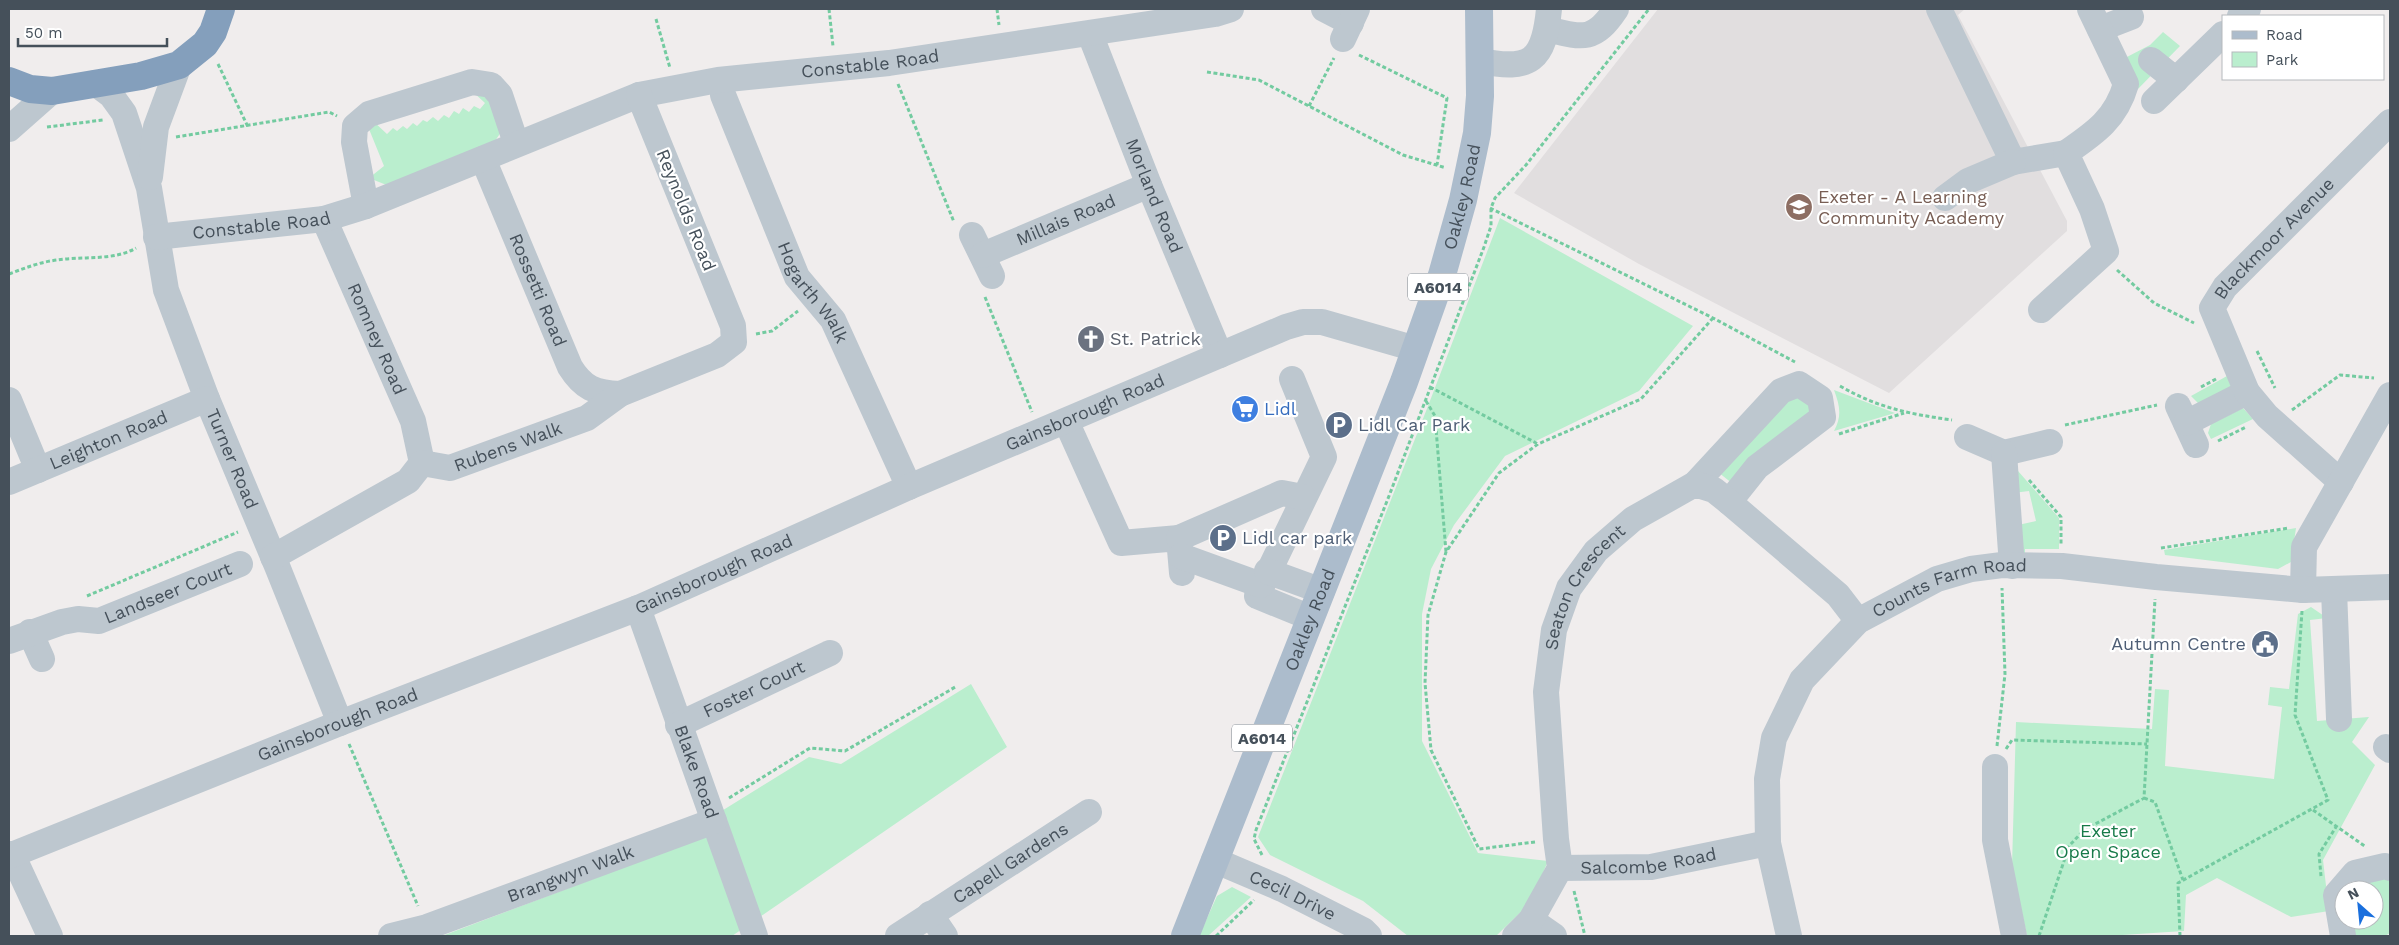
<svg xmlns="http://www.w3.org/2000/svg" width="2399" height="945" font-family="'Work Sans',sans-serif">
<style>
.education{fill:#e1dedf}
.green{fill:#baeece}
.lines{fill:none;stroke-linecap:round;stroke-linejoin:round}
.path{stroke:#73cba0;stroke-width:3;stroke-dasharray:4 2.5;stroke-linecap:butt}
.minor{stroke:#bdc7cf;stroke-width:26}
.major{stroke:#acbccc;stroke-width:28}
.highway{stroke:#849fbc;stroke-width:28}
.labels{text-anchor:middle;stroke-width:4.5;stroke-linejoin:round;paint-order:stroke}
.shield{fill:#fff;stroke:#7d848c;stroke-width:1}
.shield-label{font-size:16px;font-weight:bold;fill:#45505a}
.street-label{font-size:18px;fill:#45505a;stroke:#fff}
.education-label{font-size:18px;fill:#785e54;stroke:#fff;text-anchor:start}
.worship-label{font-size:18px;fill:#5b616d;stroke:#fff;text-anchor:start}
.shop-label{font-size:18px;fill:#366cbe;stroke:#fff;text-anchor:start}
.service-label{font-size:18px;fill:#4e5e75;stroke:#fff;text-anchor:start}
.park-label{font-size:18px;fill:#177a49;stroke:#fff}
</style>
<rect width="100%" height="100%" fill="#f0eded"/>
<path class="education" d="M1658 9H1965L1958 15 2067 221V231L1889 393 1639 264 1514 193Z"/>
<path class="green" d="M2163 32 2180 46 2136 91 2125 58 2150 45Z
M472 91 489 95 501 132 495 141 389 186 369 178 384 166 369 129 373 121 387 134 393 128 397 131 403 126 407 129 413 123 417 126 423 120 427 122 433 117 438 121 444 115 449 118 454 111 459 114 463 108 469 112 474 106 480 109 485 103Z
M1500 218 1693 326 1639 391 1505 456 1454 525 1431 569 1422 614V741L1478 853 1548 861 1530 903 1496 936H1408L1363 901 1270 855 1258 837 1428 406Z
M2227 376 2233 391 2200 405 2191 396Z
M1834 390 1895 413 1834 431C1842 416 1840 406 1834 390Z
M1785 398H1809L1810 413 1733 484 1718 472Z
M2243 408 2253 419 2211 439 2208 433 2211 424Z
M2018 471 2059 518V549H2025V557L2018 525 2036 521 2029 491 2013 493Z
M2296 528 2291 562 2278 569 2165 555 2164 550Z
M2311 607 2327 618 2310 620 2317 721 2369 717 2352 742 2375 765 2323 860 2329 911 2291 917 2217 878 2186 895 2184 931 2107 936H2027L2012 866 2016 722 2152 729 2155 689 2169 690 2165 766 2274 779 2282 707 2268 705 2270 687 2289 689 2298 614Z
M971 684 1007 747 732 936H442L725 829 720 812 809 757 841 764Z
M2380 877H2390V933L2385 936H2348L2345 920H2374V890H2358L2362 885Z
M1232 887 1251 897 1208 936H1199L1217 896Z"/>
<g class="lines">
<path class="path" d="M829 9 833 46
M997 9 999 25
M656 19 670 68
M1359 55 1447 98 1437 165
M218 64 248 127
M1207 72 1259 80 1403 155 1446 168
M898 84 954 222
M1309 106 1334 58
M47 127 103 120
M176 137 329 112 337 116
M1490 208 1713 318 1795 362
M2117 270 2154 303 2194 323
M9 274C25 268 40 262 57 260 83 256 114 261 136 248
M985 297 1032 412
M756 334 772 331 798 311
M2257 351 2275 388
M1840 386C1878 408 1910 414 1952 420
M1430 387 1538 444
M2201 387 2218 378
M1426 401 1435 416 1446 552
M2292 410 2340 375 2374 378
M2065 425 2157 405
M1839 434 1904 413
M2218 441 2246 427
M2029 480 2061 517V544
M2161 548 2289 528
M87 596 238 532
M349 744 418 906
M1997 746 2005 674 2002 588
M2006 749 2012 740 2147 744
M729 798 810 748 845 751 957 686
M2144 798 2155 802 2183 880
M2313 810 2366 847
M1535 842 1479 849 1431 750 1425 683 1428 615 1446 552 1499 473 1538 444 1641 399 1713 318
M1262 855 1254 839 1256 830 1389 496 1484 247 1491 226V208L1495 198 1526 165 1649 9
M2321 876 2319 854 2336 827
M1574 891 1585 936
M1216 936 1254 900
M2039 936 2069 846 2084 830 2144 798 2155 599
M2180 936 2178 883 2328 800 2295 715 2302 611"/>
<g class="minor">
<path d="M1324 9 1351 23"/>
<path d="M1939 9 2013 162 2066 153"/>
<path d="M2240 16 2248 9"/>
<path d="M1547 29C1583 38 1594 42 1616 9"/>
<path d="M2100 29 2131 17"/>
<path id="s1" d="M1090 34 1149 185 1220 355"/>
<path d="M1343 39 1357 9"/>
<path d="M2151 60 2176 80"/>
<path d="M1480 61C1531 71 1544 61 1549 9"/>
<path id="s2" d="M95 83 111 95 124 113 149 188 166 290 207 399 277 566 340 723"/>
<path id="s3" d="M723 95 797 277 833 320 909 487"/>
<path d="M2154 101 2223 34"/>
<path d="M9 129 52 91"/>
<path id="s4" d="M483 159 570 367C583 388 595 393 620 394"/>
<path d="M150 177 156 127 179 65"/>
<path d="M1945 198 1968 181 2013 162"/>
<path d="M366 206 354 142 355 126 369 114 472 82 491 85 500 95 516 143"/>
<path id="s5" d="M324 219 413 421 422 463"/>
<path d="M972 235 992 276"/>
<path id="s6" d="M156 237 324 219 366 206 639 95 718 80 889 63 1215 14 1231 9"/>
<path id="s7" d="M983 255 1149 185"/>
<path d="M2041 310 2106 251 2092 209 2066 153C2095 133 2116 119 2126 84L2090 9"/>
<path d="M1292 379 1324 457 1257 596 1311 618"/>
<path d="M9 400 38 470"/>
<path d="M2178 406 2196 445"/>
<path d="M1066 421 1121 543 1179 538 1182 573"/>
<path d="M2186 423 2247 392"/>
<path d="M1967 437 2004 453 2050 442"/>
<path d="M2004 453 2012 566"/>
<path id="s8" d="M9 482 207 399"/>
<path id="s9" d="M2341 482 2267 416 2247 392 2212 308 2225 287 2390 122"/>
<path d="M1695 484 1781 391 1799 384 1820 398 1823 417 1757 467 1729 502"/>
<path d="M1179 538 1282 493 1303 497"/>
<path d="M1181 556 1261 585"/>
<path id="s10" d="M273 557 408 481 422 463 450 468 587 418 620 394 717 355 734 342 733 326 639 95"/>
<path d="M1267 571 1322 591"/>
<path d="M2303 590 2304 547 2390 395"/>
<path d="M2334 590 2339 719"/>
<path id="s11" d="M638 608 755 936"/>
<path d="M30 632 42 659"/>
<path id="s12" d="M9 641 62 622 78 619 99 621 240 564"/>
<path id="s13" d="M678 725 830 653"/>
<path d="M2386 747 2390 750"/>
<path d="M1995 767V840L2014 936"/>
<path d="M12 854 50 936"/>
<path id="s14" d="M9 856 340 723 638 608 909 487 1286 327 1303 322H1322L1416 349"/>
<path id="s15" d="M1214 860 1282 889 1363 930 1369 936"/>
<path id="s16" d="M1560 868 1651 867 1768 843"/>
<path d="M930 914 945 936"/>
<path d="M1531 920 1554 936"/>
<path id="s17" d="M391 936 427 927 714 821"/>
<path id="s18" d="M898 936 1089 812"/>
<path id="s19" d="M1515 936 1531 920 1560 868 1556 839 1546 692 1554 630 1569 588 1596 551 1633 519 1695 484 1714 490 1729 502 1838 595 1858 621"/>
<path id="s20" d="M1789 936 1768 843 1767 779 1774 738 1802 680 1858 621 1937 579 1971 569 2002 565 2062 566 2156 577 2303 590 2390 587"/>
<path d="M2343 936 2336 895 2355 873 2385 866 2390 868"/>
</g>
<path class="major" id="s21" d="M1185 936 1404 382 1442 275 1463 200 1477 133 1480 96 1479 9"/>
<path class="highway" d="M9 81 30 89 52 91 141 76 179 65 205 44 213 32 221 9"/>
</g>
<defs>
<g id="school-disc" transform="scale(1.4375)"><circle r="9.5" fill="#8d6e63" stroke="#fff"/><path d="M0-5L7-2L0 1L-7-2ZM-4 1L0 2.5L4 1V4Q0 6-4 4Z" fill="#fff"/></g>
<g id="church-disc" transform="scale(1.4375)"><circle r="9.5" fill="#6b7280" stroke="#fff"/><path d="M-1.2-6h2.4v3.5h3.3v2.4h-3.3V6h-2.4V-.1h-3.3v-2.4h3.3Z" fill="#fff"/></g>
<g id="supermarket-disc" transform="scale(1.4375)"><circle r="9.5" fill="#3f7fe0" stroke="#fff"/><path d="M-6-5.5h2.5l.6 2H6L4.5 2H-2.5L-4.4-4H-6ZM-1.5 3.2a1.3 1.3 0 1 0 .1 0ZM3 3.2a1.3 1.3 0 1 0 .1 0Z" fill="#fff"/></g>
<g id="parking-disc" transform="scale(1.4375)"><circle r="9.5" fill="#5c6f8a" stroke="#fff"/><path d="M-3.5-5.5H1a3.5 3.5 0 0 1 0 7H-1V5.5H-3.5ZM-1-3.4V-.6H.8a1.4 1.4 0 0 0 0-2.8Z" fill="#fff"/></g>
<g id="civic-disc" transform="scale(1.4375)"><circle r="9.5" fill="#5c6f8a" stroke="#fff"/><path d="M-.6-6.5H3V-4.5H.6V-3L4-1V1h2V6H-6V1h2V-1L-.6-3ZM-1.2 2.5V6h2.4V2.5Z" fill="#fff"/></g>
</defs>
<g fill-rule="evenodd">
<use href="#school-disc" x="1799" y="207"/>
<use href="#church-disc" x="1091" y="339"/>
<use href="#supermarket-disc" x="1245" y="409"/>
<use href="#parking-disc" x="1339" y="425"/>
<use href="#parking-disc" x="1223" y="538"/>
<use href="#civic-disc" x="2265" y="644"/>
</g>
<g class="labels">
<g class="shield">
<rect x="1408" y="273.5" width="60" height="27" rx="4"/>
<rect x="1232" y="724.5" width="60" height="27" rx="4"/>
</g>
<g class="shield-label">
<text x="1438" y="293">A6014</text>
<text x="1262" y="744">A6014</text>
</g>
<g class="street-label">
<text dy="6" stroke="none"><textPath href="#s6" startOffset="741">Constable Road</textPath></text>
<text dy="6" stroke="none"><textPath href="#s1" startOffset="174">Morland Road</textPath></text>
<text dy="6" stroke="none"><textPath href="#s21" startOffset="790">Oakley Road</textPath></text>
<text transform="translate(686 210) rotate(68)" y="6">Reynolds Road</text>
<text dy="6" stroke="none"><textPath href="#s7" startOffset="90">Millais Road</textPath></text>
<text dy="6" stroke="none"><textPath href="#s6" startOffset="106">Constable Road</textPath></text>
<text dy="6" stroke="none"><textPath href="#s9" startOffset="315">Blackmoor Avenue</textPath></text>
<text dy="6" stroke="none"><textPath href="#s4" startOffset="142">Rossetti Road</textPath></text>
<text dy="6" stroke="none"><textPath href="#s3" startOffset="218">Hogarth Walk</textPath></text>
<text dy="6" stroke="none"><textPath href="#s5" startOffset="131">Romney Road</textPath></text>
<text dy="6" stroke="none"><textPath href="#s14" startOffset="1164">Gainsborough Road</textPath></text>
<text dy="6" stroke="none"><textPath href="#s8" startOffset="108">Leighton Road</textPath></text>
<text dy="6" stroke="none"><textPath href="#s10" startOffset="268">Rubens Walk</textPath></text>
<text dy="6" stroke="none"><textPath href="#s2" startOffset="406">Turner Road</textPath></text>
<text dy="6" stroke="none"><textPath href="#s14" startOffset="759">Gainsborough Road</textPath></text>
<text dy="6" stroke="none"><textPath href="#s19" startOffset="374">Seaton Crescent</textPath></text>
<text dy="6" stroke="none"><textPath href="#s20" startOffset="446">Counts Farm Road</textPath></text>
<text dy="6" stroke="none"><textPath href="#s12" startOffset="168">Landseer Court</textPath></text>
<text dy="6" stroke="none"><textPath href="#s21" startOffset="340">Oakley Road</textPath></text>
<text dy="6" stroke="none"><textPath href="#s13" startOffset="84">Foster Court</textPath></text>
<text dy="6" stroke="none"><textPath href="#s14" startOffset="354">Gainsborough Road</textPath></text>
<text dy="6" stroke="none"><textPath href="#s11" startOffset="174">Blake Road</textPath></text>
<text dy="6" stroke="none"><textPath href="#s16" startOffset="89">Salcombe Road</textPath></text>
<text dy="6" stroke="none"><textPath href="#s18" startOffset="134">Capell Gardens</textPath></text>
<text dy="6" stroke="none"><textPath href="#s17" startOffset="190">Brangwyn Walk</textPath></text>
<text dy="6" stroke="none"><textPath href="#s15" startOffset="86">Cecil Drive</textPath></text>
</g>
<g class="education-label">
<text x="1818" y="203">Exeter - A Learning<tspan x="1818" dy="21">Community Academy</tspan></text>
</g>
<g class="worship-label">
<text x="1110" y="345">St. Patrick</text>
</g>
<g class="shop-label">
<text x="1264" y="415">Lidl</text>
</g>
<g class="service-label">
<text x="1358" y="431">Lidl Car Park</text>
<text x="1242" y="544">Lidl car park</text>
<text x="2246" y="650" text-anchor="end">Autumn Centre</text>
</g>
<g class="park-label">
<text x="2108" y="837">Exeter<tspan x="2108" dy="21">Open Space</tspan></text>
</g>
</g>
<rect width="2399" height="945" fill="none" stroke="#45505a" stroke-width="20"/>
<rect x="2222" y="15" width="162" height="65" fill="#ffffff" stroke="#b5b9bd"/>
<rect x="2232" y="31" width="25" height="8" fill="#acbccc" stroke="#b5b9bd"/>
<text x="2266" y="40" font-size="15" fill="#45505a">Road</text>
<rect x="2232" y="52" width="25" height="15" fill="#baeece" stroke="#b5b9bd"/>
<text x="2266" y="65" font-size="15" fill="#45505a">Park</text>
<g transform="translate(2359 905) rotate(333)"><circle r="24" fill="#ffffff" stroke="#b5b9bd"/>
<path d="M0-4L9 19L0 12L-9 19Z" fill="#1a6fdd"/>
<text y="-8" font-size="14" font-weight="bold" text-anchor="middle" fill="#45505a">N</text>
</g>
<path d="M18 38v8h149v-8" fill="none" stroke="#45505a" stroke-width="2.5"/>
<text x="25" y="38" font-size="15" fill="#45505a" stroke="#ffffff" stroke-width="4" paint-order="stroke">50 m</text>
</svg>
